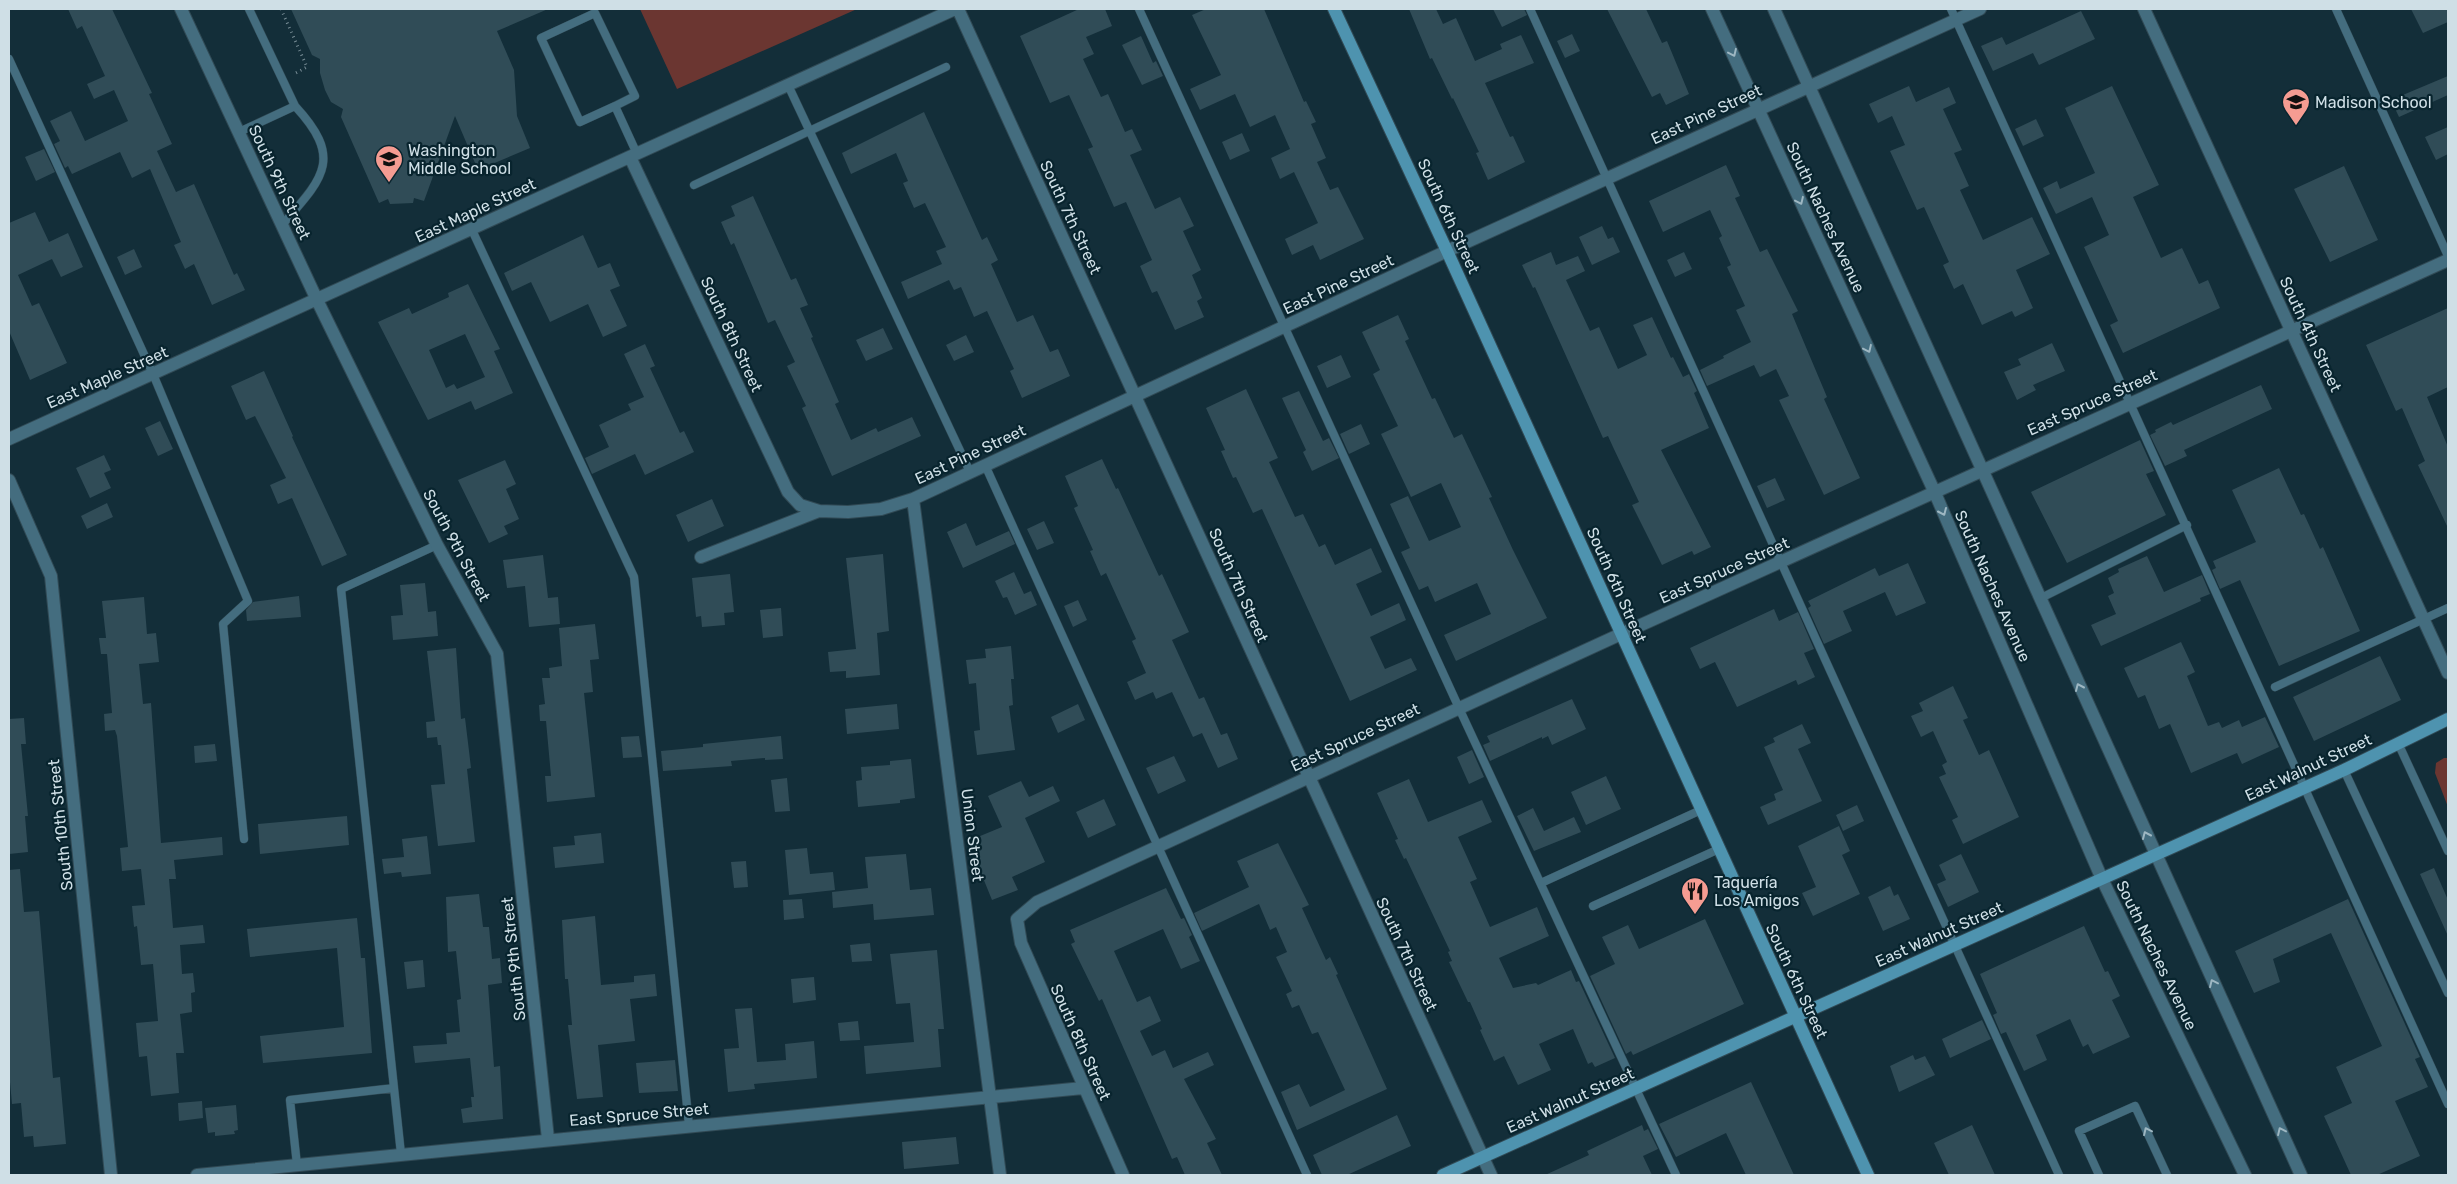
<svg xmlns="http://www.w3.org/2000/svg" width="2457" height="1184" font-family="Rubik,sans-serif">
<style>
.green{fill:#6b3631}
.building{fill:#304c57;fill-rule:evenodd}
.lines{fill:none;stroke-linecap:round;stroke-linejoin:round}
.lane-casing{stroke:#314a55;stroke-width:9}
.street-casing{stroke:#314a55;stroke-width:14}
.secondary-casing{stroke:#314a55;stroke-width:14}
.path{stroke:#778c95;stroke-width:3;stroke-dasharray:1 4;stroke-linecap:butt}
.lane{stroke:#446d7f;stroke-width:8}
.street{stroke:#446d7f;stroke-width:12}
.secondary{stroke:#4e93af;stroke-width:12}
.oneway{stroke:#9eb7c2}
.labels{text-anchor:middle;stroke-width:4.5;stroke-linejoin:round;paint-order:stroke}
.poi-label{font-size:16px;fill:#cfdfe6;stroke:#08242e;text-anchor:start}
.street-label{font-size:16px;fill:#cfdfe6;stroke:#08242e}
</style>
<rect width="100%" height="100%" fill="#132e39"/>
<path class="green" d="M640 9H857L677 89Z
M2444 758H2448V807L2435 773 2436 763Z"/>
<path class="building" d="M68 9H112L152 93 149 94 172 144 157 151 176 192 194 184 234 275 237 273 245 290 212 305 194 264 185 269 174 245 181 242 150 169 132 178 120 152 72 174 68 166 65 168 54 144 60 141 50 121 71 111 85 141 128 121 114 90 94 99 87 84 105 76 82 26 77 29Z
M291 9H548L497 31 514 70 517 116 530 148 478 170 455 116 424 201 414 198 413 203 390 204 388 199 379 203 341 117 343 109 331 102 325 90 320 73V59L312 55Z
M1079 9H1105L1112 26 1086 37 1094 54 1083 59 1101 97 1108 94 1125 132 1132 129 1142 150 1130 155 1155 209 1180 197 1194 226 1183 231 1201 270 1192 275 1202 298 1197 301 1204 317 1175 330 1157 291 1152 293 1140 266 1152 260 1126 202 1114 207 1088 149 1093 147 1069 95 1050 103 1020 36Z
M1206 9H1264L1304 102 1306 101 1316 122 1311 124 1326 158 1317 162 1330 190 1338 187 1364 239 1320 260 1313 245 1292 255 1285 239 1318 223 1294 172 1280 179 1271 158 1290 149 1275 115 1250 127 1235 94 1200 110 1190 89 1221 75 1192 15Z
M1409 9H1436L1443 24 1456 18 1475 61 1502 49 1500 44 1521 35 1534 63 1485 83 1510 137 1513 136 1525 162 1488 180 1476 153 1479 152 1453 98 1452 99 1432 58 1430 59Z
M1493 9H1524L1527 15 1502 27Z
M1607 9H1646L1662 43 1667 41 1689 94 1666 105 1660 93 1652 97Z
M2411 9H2448V22L2423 33Z
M2081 11 2095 39 2039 65 2033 53 1993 71 1981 46 2002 37 2006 45Z
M1572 34 1580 51 1565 58 1557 41Z
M1141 36 1153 63 1156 61 1163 76 1142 85 1122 45Z
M2448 76V95L2399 117 2391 100Z
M1909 86 1916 102 1949 87 1956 103 1943 109 1962 150 1954 153 1969 186 1960 190 1983 240 2032 217 2050 254 2016 270 2033 308 2015 317 2012 311 1982 325 1963 284 1954 289 1943 265 1949 262 1924 207 1917 210 1890 151 1905 145 1892 116 1878 123 1869 104Z
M2112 86 2159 185 2133 197 2161 258 2182 248 2199 284 2208 280 2220 308 2123 353 2110 325 2118 321 2084 247 2109 235 2092 197 2056 214 2043 188 2057 181 2060 189 2095 173 2065 108Z
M924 112 982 240 987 237 998 260 991 264 1017 322 1033 315 1050 352 1058 349 1070 376 1022 398 1010 371 1014 369 987 311 974 317 961 287 954 290 949 280 908 299 901 282 942 264 936 251 946 247 925 203 914 208 903 183 908 181 896 153 851 174 842 153Z
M2036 119 2044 136 2023 146 2015 129Z
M2448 127V154L2436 160 2425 137Z
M1242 133 1250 151 1230 160 1222 142Z
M44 149 55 172 36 181 25 157Z
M1726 165 1740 196 1735 198 1760 252 1767 249 1798 311 1792 314 1827 397 1824 399 1860 478 1824 495 1779 400 1789 396 1776 369 1760 377 1754 365 1707 386 1700 370 1724 358 1723 356 1751 342 1736 310 1745 306 1727 267 1731 265 1719 238 1722 236 1710 210 1663 232 1649 201Z
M2344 166 2378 240 2330 262 2294 189Z
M753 196 791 280 796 278 808 305 800 308 813 337 811 338 839 402 835 404 851 440 876 428 878 432 912 417 921 436 832 476 802 408 806 406 787 366 795 362 775 320 768 323 734 243 731 245 721 222 735 216 731 206Z
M35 212 49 242 68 233 83 267 61 277 52 259 18 275 32 306 39 303 67 363 30 380 9 331V223Z
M1602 226 1608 239 1613 237 1620 252 1592 265 1579 237Z
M583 235 598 268 610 263 620 286 610 290 627 326 603 337 588 304 550 322 531 282 512 291 504 273Z
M134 249 142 267 125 275 117 257Z
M1551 252 1556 265 1578 256 1585 271 1566 280 1590 331 1599 327 1618 369 1647 355 1633 325 1652 317 1671 358 1673 357 1683 377 1689 374 1697 391 1694 393 1709 428 1661 450 1711 547 1694 555 1692 551 1662 565 1632 505 1639 502 1613 447 1608 436 1603 438 1535 287 1533 288 1522 265Z
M1684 252 1692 269 1675 277 1667 260Z
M468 284 500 349 494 351 513 393 475 410 471 401 428 420 378 322 409 308 412 314 449 297 448 293ZM465 334 485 377 457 389 454 384 446 388 429 350Z
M2448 308V387L2427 397 2448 447V528L2418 465 2425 461 2402 408 2396 411 2366 345Z
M1398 315 1409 339 1405 341 1432 399 1435 398 1454 438 1462 434 1492 497 1489 498 1513 550 1547 618 1456 661 1444 635 1491 614 1477 583 1435 602 1428 586 1419 590 1401 552 1410 548 1390 504 1408 496 1429 541 1461 527 1441 483 1411 497 1381 434 1398 426 1373 374 1380 370 1362 332Z
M883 328 893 349 866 361 856 340Z
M966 335 974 352 954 361 946 345Z
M2052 343 2065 371 2033 385 2036 390 2017 400 2004 372 2021 365 2018 359Z
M645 344 655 366 650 368 680 433 684 431 694 452 645 475 635 454 592 474 585 458 609 447 599 425 631 410 628 404 644 397 624 354Z
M1341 355 1351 377 1327 388 1317 366Z
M264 371 293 436 292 437 347 555 322 566 292 498 278 504 270 485 286 478 255 416 246 420 231 386Z
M2261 385 2272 409 2184 450 2187 456 2165 466 2150 435 2156 432 2155 430 2171 422 2173 425Z
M1246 389 1278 458 1269 462 1295 517 1303 514 1319 547 1325 544 1335 565 1371 548 1382 572 1356 584 1371 616 1399 603 1406 620 1370 637 1385 669 1411 658 1417 670 1350 701 1262 509 1253 513 1236 477 1233 478 1221 451 1225 450 1206 408Z
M1299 391 1323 441 1329 438 1339 458 1312 471 1303 452 1306 450 1282 398Z
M160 421 173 449 158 456 145 428Z
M1361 424 1370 444 1349 454 1340 434Z
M2140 440 2154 471 2146 474 2166 515 2067 563 2031 492Z
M104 455 111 470 104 473 111 488 90 498 76 468Z
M1102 459 1116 489 1118 488 1159 576 1162 574 1189 632 1172 640 1199 699 1204 697 1221 735 1227 733 1238 759 1218 768 1202 733 1193 737 1172 692 1156 699 1153 692 1135 700 1127 682 1146 673 1132 641 1136 639 1106 573 1101 576 1090 551 1093 550 1074 508 1078 506 1065 476Z
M505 460 516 484 506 489 519 519 504 526 508 534 489 543 458 480Z
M2279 468 2301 515 2304 514 2320 549 2323 547 2360 631 2279 666 2240 580 2220 589 2212 570 2216 568 2213 561 2256 542 2232 490Z
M1775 478 1785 500 1767 508 1757 486Z
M712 499 724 526 688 542 676 515Z
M107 503 113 517 87 529 81 516Z
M1044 521 1054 543 1037 550 1027 529Z
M966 523 976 546 1009 531 1015 544 963 568 947 532Z
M883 554 889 631 877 633 880 675 846 678V671L830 672 828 652 856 649 846 558Z
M543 555 548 598 558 597 560 624 529 627 525 586 507 588 503 560Z
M2147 556 2164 592 2202 575 2210 594 2200 598 2201 601 2101 646 2091 625 2116 614 2108 596 2114 593 2108 578 2119 572 2118 569Z
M1908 563 1926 603 1896 616 1885 592 1843 611 1852 631 1824 644 1808 608 1811 606 1808 601 1875 568 1879 576Z
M1014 572 1024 594 1031 591 1037 605 1015 615 1007 597 1003 598 995 581Z
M730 574 734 612 724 613 725 625 702 627 701 616 696 617 692 578Z
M425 583 428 612 436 611 438 636 393 640 391 616 403 615 400 585Z
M299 596 301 617 247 621 246 610 253 602Z
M144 597 147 634 156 633 159 662 139 664 143 704 151 703 161 843 222 837 223 855 174 860 176 879H169L173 928 203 925 205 943 180 945 182 974 193 973 195 992 191 993 192 1012 180 1014 184 1053H176L179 1093 151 1096 147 1056 139 1057 136 1023 158 1021 153 964 141 965 137 926 134 927 132 906 145 905 141 869 122 871 120 848 128 847 117 736 115 730 105 731 104 714 112 713 107 654H101L99 638H106L102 601Z
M1078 600 1087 620 1073 627 1064 606Z
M781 608 783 636 763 638 760 610Z
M1774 609 1779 621 1798 612 1814 649 1804 653 1815 677 1798 685 1796 680 1737 707 1715 662 1700 669 1690 648Z
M595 624 599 659 590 660 593 692 584 693 595 797 547 802 545 776H551L546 721H540L539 705 545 704 542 678H550L549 668 562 666 559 628Z
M2181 642 2195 672 2187 676 2208 726 2219 722 2222 728 2239 720 2242 727 2265 717 2279 747 2242 764 2237 753 2191 773 2170 724 2159 729 2145 695 2138 698 2124 668Z
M1011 646 1014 679H1011L1013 705 1009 706 1015 750 977 755 974 731 980 730 976 683 969 684 966 660 986 658 985 649Z
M456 648 461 719 465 718 469 751 471 768 467 769 475 842 438 846 431 785 445 784 441 745H438L437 737 427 738 426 722 435 721 427 651Z
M2380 656 2401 700 2314 741 2293 697Z
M1953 686 1968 718 1963 720 1979 755 1989 750 2019 817 1963 844 1952 820 1958 817 1939 777 1946 774 1942 765 1947 762 1933 731 1921 737 1911 716 1923 711 1919 703Z
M1572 699 1586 729 1552 745 1548 736 1542 739V737L1490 761 1483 745 1490 742 1487 736Z
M897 704 899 729 847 734 845 709Z
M1078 704 1085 720 1058 733 1051 717Z
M24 718 26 744H21L28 816H25L28 852 9 854V719Z
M1802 724 1811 743 1798 749 1822 801 1768 825 1760 807 1776 800 1774 794 1783 790 1764 747 1775 742 1773 738Z
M639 736 642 757 623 758 621 737Z
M781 736 783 759 765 760V758L731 761 732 766 663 771 661 751 703 747V744Z
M215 744 217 761 195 763 194 746Z
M1472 750 1484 777 1469 784 1457 757Z
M1174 756 1186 781 1158 794 1146 768Z
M911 759 915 798 900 800V803L858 807 856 781 862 780 861 767 890 765V761Z
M1606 776 1621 809 1586 825 1571 792Z
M787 778 790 811 775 812 771 780Z
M1409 779 1428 822 1482 800 1492 822 1458 837 1477 879 1470 882 1490 927 1537 907 1549 936 1499 958 1513 988 1536 983 1538 985 1571 970 1576 982 1579 981 1615 1058 1595 1067 1592 1062 1588 1064 1573 1029 1539 1044 1551 1070 1518 1085 1504 1056 1494 1061 1480 1030 1482 1029 1470 1002H1468L1449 962 1452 961 1448 952 1450 951 1406 858 1404 859 1395 840 1398 839 1377 793Z
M1021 781 1029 797 1053 786 1060 801 1025 818 1045 862 1012 877 1018 890 992 900 968 841 1002 827 988 796Z
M1104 799 1116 825 1088 838 1076 812Z
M1857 805 1864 821 1843 831 1836 815Z
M1533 808 1544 831 1574 817 1581 832 1534 851 1517 816Z
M347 816 349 845 260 854 258 824Z
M1839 826 1850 851 1842 855 1860 894 1813 916 1802 893 1816 887 1798 846Z
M601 833 604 863 555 868 553 847 575 845 574 836Z
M427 836 431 874 402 877 401 872 384 874 382 859 404 857 402 839Z
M1278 843 1309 905 1302 908 1326 960 1330 957 1338 974 1336 975 1387 1089 1297 1130 1281 1092 1299 1084 1310 1107 1345 1090 1318 1032 1312 1034 1299 1005 1292 1008 1286 994 1292 991 1276 957 1287 952 1276 927 1270 930 1259 904 1202 931 1194 913 1249 887 1237 861Z
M807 848 810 874 833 872 835 890 789 895 785 850Z
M906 854 910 890 931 888 934 915 874 920 873 904 833 908 832 892 868 888 865 857Z
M1961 854 1979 892 1948 907 1937 884 1946 880 1939 865Z
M746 861 748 887 734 888 731 862Z
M2434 868 2448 900V936L2420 874Z
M20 869 24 912 39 911 53 1078 60 1077 66 1144 34 1147 33 1136 24 1137 21 1103 12 1104 9 1071V870Z
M1890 886 1894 896 1898 894 1910 919 1883 931 1868 897Z
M1166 888 1181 919 1184 918 1192 935 1189 937 1200 961 1181 969 1163 929 1114 951 1137 1002 1150 996 1161 1021 1140 1031 1152 1056 1165 1050 1173 1068 1208 1052 1214 1065 1184 1079 1216 1139 1207 1143 1222 1175H1185L1177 1157 1172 1159 1102 999 1099 1001 1071 944 1075 942 1070 930Z
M479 894 483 927H489L492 959 500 958 502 983 488 985 494 1067 500 1066 503 1119 463 1123 461 1109 472 1107 471 1097H474L470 1058 415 1063 413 1046 447 1044 446 1033 460 1032 457 1000 461 999 456 951 448 952 446 897Z
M802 899 804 918 784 920 783 900Z
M2348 899 2420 1057 2415 1059 2428 1087 2395 1101 2420 1156 2377 1175H2351L2324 1116 2352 1103 2336 1067 2382 1046 2331 933 2273 959 2280 982 2254 993 2235 951Z
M595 916 601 985 634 982V976L655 974 657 996 630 999 635 1041 598 1045 603 1097 577 1099 568 1025H572L568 979H565L562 920Z
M357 918 361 958H365L372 1053 263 1063 260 1036 344 1027 337 948 250 957 247 929Z
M1705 919 1744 1004 1633 1055 1631 1051 1626 1054 1590 976 1615 964 1602 937 1628 925 1639 949Z
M2084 926 2105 972 2108 971 2120 996 2112 1000 2130 1037 2093 1054 2088 1044 2083 1047 2070 1019 2036 1035 2047 1060 2024 1071 2006 1032 2001 1034 1993 1015 1997 1013 1980 974Z
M870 943 872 961 852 962 850 945Z
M937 950 944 1029H938L941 1067 866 1074 864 1046 914 1042 910 1003 896 1004 890 954Z
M423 960 425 987 407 989 404 962Z
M814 977 816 1000 793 1003 791 979Z
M752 1008 757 1062 786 1060 785 1044 814 1041 817 1078 754 1084 755 1089 728 1092 724 1049 739 1048 735 1009Z
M1982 1020 1991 1039 1950 1058 1942 1039Z
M858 1021 860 1040 840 1041 838 1023Z
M1913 1055 1915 1060 1925 1056 1935 1075 1899 1092 1890 1066Z
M675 1060 678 1091 639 1093 636 1063Z
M1751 1082 1794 1175H1746L1726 1133 1676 1157 1659 1124Z
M202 1101 203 1118 179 1121 178 1103Z
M236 1105 238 1130 234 1131 235 1134 215 1136V1132L208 1133 205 1108Z
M1397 1115 1411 1146 1347 1175H1322L1313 1155Z
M1642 1125 1644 1131 1648 1129 1658 1149 1643 1156 1652 1175H1545L1589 1155 1587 1151Z
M1972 1125 1995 1175H1949L1934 1143Z
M956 1137 959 1164 904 1169 902 1142Z"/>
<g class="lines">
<g class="lane-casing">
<path id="lane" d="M1139 9 1459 708 1676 1175
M1530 9 2059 1175
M1951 9 2448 1104
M2336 9 2448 256
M9 59 153 374 248 601 223 624 244 839
M788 85 970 472
M615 106 580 122 541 38 595 13 635 96 615 106 637 154
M239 132 295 106 249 9
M694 185 946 67
M282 225C323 178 344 159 295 106
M472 230 634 577 689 1126
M985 465 1307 1175
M2039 599 2187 525
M2275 687 2448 608
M2398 743 2448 851
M2344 770 2448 993
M1541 883 1701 810
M1593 906 1719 849
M401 1154 341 589 437 545
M297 1165 290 1100 394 1088
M2099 1175 2079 1131 2135 1106 2167 1175"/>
</g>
<g class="street-casing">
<path id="street" d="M181 9 317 300 437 545 497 654 548 1139
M958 9 1491 1175
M1712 9 1935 493 2102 879 2245 1175
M1774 9 2301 1175
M2144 9 2448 673
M630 157 788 492 800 505 819 511
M9 439 955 9
M9 480 51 576 111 1175
M913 499 1000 1175
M701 557 819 511 848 512 881 509 913 499 1447 251 1980 9
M197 1175 1083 1088
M1123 1175 1021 943 1017 919 1037 902 1621 634 2448 260"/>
</g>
<g class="secondary-casing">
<path id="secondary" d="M1334 9 1447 251 1868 1175
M1443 1175 2344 770 2448 719"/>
</g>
<path class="path" d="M281 9 307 67 294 74"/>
<use href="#lane" class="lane"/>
<use href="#street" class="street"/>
<use href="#secondary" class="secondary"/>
</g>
<defs><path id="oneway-chevron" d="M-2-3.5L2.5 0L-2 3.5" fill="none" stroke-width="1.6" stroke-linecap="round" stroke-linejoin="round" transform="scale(1.25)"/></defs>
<g class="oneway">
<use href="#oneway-chevron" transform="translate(1733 53) rotate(65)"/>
<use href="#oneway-chevron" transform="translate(1800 201) rotate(65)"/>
<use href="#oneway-chevron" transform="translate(1868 349) rotate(65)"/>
<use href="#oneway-chevron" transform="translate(1943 512) rotate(66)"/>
<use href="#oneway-chevron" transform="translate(2079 687) rotate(-114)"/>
<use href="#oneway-chevron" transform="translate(2146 835) rotate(-114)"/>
<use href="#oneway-chevron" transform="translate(2213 983) rotate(-115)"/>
<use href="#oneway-chevron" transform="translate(2147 1131) rotate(-115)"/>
<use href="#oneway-chevron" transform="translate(2281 1131) rotate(-115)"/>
</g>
<defs>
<g id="school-pin" transform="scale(1.4375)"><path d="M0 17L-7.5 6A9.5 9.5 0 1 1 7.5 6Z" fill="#f59c92" stroke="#08242e"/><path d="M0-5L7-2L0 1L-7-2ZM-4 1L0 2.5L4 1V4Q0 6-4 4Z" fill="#111"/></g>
<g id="restaurant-pin" transform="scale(1.4375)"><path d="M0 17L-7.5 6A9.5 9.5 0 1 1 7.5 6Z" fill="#f59c92" stroke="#08242e"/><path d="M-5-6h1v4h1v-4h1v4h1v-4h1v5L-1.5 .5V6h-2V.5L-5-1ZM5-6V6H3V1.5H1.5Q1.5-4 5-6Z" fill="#111"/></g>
</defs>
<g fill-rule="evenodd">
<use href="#school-pin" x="2296" y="102"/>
<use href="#school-pin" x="389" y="159"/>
<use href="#restaurant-pin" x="1695" y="891"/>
</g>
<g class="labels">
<g class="poi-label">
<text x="2315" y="108">Madison School</text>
<text x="408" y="156">Washington<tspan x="408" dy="18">Middle School</tspan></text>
<text x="1714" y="888">Taquería<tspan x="1714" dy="18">Los Amigos</tspan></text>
</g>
<g class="street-label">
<text transform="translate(1706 114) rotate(-25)" y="6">East Pine Street</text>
<text transform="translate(280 182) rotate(65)" y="6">South 9th Street</text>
<text transform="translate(475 210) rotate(-25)" y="6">East Maple Street</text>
<text transform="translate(1449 216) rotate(65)" y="6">South 6th Street</text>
<text transform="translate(1071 217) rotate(65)" y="6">South 7th Street</text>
<text transform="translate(1826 217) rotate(65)" y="6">South Naches Avenue</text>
<text transform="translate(1338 284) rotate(-25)" y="6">East Pine Street</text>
<text transform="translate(732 334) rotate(65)" y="6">South 8th Street</text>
<text transform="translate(2311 334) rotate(65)" y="6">South 4th Street</text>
<text transform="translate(107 377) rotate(-24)" y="6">East Maple Street</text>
<text transform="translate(2092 402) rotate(-24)" y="6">East Spruce Street</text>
<text transform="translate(970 454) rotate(-25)" y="6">East Pine Street</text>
<text transform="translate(457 545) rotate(62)" y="6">South 9th Street</text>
<text transform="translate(1724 570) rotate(-24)" y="6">East Spruce Street</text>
<text transform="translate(1239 585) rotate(66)" y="6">South 7th Street</text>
<text transform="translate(1617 585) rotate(66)" y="6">South 6th Street</text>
<text transform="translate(1993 586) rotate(66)" y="6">South Naches Avenue</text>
<text transform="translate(1355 737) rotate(-25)" y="6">East Spruce Street</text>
<text transform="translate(2308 767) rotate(-25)" y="6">East Walnut Street</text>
<text transform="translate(60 825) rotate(-96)" y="6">South 10th Street</text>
<text transform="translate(973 835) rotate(83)" y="6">Union Street</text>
<text transform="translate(1939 934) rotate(-24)" y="6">East Walnut Street</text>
<text transform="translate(1407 954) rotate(65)" y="6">South 7th Street</text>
<text transform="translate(2157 955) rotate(64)" y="6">South Naches Avenue</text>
<text transform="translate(513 959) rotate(-96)" y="6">South 9th Street</text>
<text transform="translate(1797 981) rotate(65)" y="6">South 6th Street</text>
<text transform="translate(1081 1042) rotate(66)" y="6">South 8th Street</text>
<text transform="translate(1570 1100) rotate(-24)" y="6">East Walnut Street</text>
<text transform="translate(639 1114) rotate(-5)" y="6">East Spruce Street</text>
</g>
</g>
<rect width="2457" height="1184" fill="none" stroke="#cfdfe6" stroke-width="20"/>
</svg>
